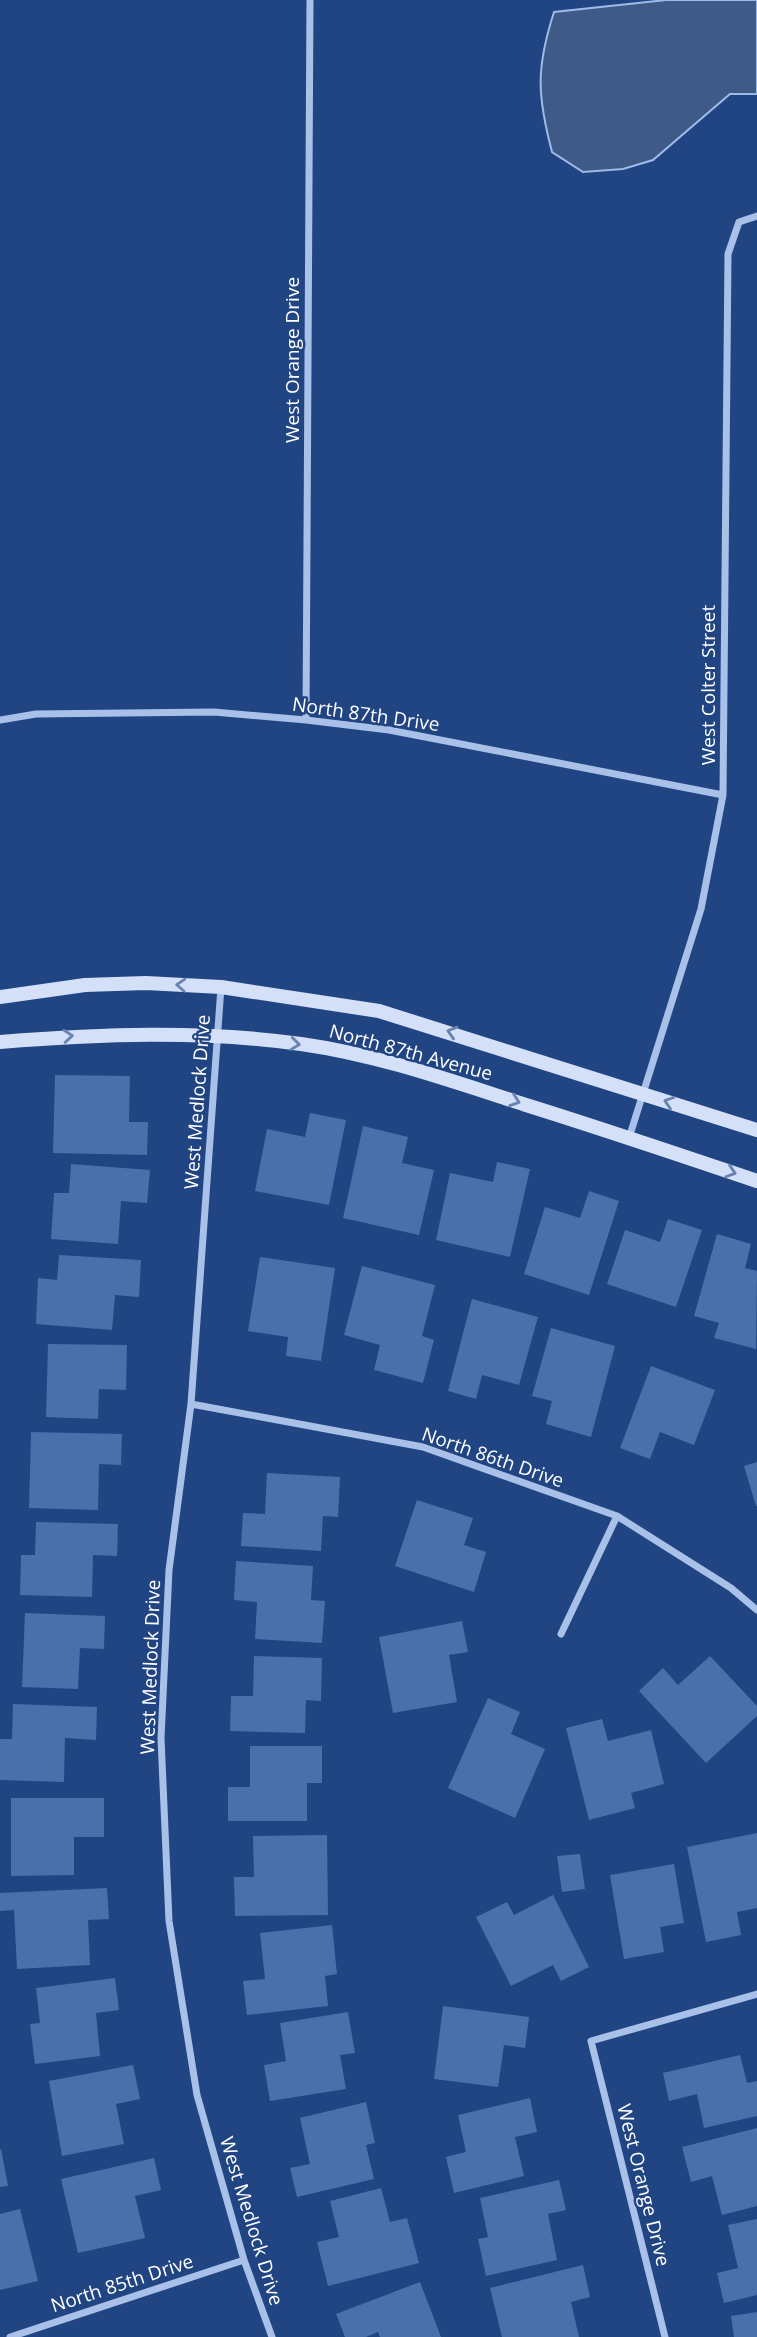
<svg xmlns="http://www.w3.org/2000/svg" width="757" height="2337" font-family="'Open Sans',sans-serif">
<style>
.water{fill:#405a87;stroke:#9dbbe9;stroke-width:2}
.building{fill:#4a6fab}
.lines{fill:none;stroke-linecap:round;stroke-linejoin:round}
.street{stroke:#a9c1e8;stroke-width:7}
.secondary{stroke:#d3e0f7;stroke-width:14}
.oneway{stroke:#6883b1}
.labels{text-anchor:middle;stroke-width:5;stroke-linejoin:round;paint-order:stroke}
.street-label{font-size:19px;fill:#fff;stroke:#214583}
</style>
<rect width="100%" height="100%" fill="#214583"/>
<path class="water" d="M666 0H757V94H730L653 160 623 169 583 172 552 152C537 95 536 68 554 12Z"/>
<path class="building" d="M55 1075 130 1076 129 1122H148L147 1155 53 1153Z
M310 1113 346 1120 329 1205 255 1191 267 1129 305 1137Z
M363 1126 408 1137 402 1163 434 1170 419 1235 343 1218Z
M497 1162 530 1169 510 1257 436 1240 450 1173 493 1182Z
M71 1164 150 1170 147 1203 121 1201 118 1244 51 1239 54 1193H69Z
M589 1191 619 1201 589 1295 524 1274 545 1207 580 1218Z
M668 1219 702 1230 676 1307 607 1284 625 1230 660 1242Z
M717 1234 751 1244 745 1268 757 1271 756 1349 714 1338 719 1323 694 1316Z
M59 1255 141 1260 139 1297 115 1295 112 1330 36 1324 38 1278 57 1280Z
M260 1257 335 1268 321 1361 286 1356 288 1337 248 1331Z
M362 1266 435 1285 422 1336 434 1340 423 1383 374 1370 380 1345 344 1335Z
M472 1299 538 1317 519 1385 482 1375 476 1399 448 1391Z
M551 1328 615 1346 591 1437 546 1424 552 1401 532 1396Z
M48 1344 127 1345 126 1390 99 1389 98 1419 46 1417Z
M651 1366 715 1390 694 1445 660 1432 650 1459 620 1448Z
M31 1432 122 1434 121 1465 99 1464 98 1510 29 1508Z
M757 1462V1506H756L744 1466Z
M267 1473 340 1477 338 1517 323 1516 321 1551 241 1546 243 1513 265 1514Z
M417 1500 473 1518 464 1545 486 1552 474 1592 395 1566Z
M36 1522 118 1524 117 1556 93 1555 92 1597 20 1595 21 1555H35Z
M236 1561 313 1566 311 1600 325 1601 322 1643 255 1639 257 1602 234 1600Z
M25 1613 105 1616 104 1649 80 1648 78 1689 22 1687Z
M462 1621 468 1652 449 1655 457 1702 393 1713 379 1637Z
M254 1656 322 1658 321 1701 306 1700 305 1733 230 1731 231 1696H253Z
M710 1656 757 1706V1716L706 1763 639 1691 663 1668 678 1685Z
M488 1698 520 1712 511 1734 545 1749 515 1818 448 1788Z
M13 1704 97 1707 96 1740 65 1738 64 1782 0 1780V1739H12Z
M602 1719 608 1741 651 1730 664 1784 631 1793 635 1808 589 1820 566 1728Z
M250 1746H322V1783H307V1821H228V1787H250Z
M11 1798H104V1837H74V1875L11 1876Z
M757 1833V1908L737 1912 741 1935 706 1942 687 1847Z
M327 1835 328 1915 235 1916 234 1877H254L253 1836Z
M580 1854 585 1889 562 1892 557 1856Z
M674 1864 684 1923 660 1927 664 1952 624 1959 610 1875Z
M107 1888 109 1919 88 1920 90 1965 17 1969 14 1910 0 1911V1893Z
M553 1895 589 1967 561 1981 553 1965 511 1986 476 1917 507 1902 514 1915Z
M332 1925 337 1974 325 1976 328 2006 247 2015 243 1981 265 1979 260 1933Z
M115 1978 119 2010 96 2013 100 2056 35 2064 30 2024 40 2023 36 1988Z
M443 2006 529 2017 525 2048 504 2045 498 2087 434 2079Z
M348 2012 355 2053 340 2055 346 2089 270 2101 264 2065 286 2061 280 2023Z
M740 2055 747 2083 757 2081V2116L704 2128 697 2094 669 2101 663 2073Z
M133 2065 140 2099 116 2104 124 2144 62 2156 49 2081Z
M530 2098 537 2132 515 2137 524 2176 454 2193 446 2157 466 2152 458 2115Z
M366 2102 375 2143 366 2145 374 2179 297 2197 290 2168 310 2164 300 2118Z
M757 2128V2206L722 2215 712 2176 691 2182 682 2147Z
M1 2149 8 2186 0 2187V2150Z
M154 2158 161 2190 135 2196 145 2238 78 2253 61 2179Z
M559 2180 566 2210 548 2214 557 2260 486 2276 478 2239 488 2237 480 2198Z
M381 2188 390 2222 407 2218 419 2263 328 2286 317 2242 339 2237 330 2201Z
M20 2209 38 2281 0 2290V2214Z
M757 2219V2295L724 2303 717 2273 738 2268 728 2225Z
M583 2265 590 2297 571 2302 579 2337H502L490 2288Z
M420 2282 441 2337H380L378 2332 366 2337H345L336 2314Z
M757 2312V2337H734L731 2316Z"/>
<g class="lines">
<path class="street" d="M0 720 36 714 214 712 306 720 389 730 723 795
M306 720 310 0
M221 987 191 1404 169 1570 161 1738 169 1921 197 2095 244 2260 272 2337
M629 1138 701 909 723 795 728 254 739 222 757 216
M191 1404 423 1447 617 1516 731 1588 757 1610
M561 1634 617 1516
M10 2337 244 2260
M665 2337 591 2041 757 1994"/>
<path class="secondary" d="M0 997 85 985 146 983 221 987 379 1011 757 1130
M0 1042C100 1034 201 1030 301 1044 379 1055 451 1081 526 1105 603 1129 680 1155 757 1181"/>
</g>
<defs><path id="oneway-chevron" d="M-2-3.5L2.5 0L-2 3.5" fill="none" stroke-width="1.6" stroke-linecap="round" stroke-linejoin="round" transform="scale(1.75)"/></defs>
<g class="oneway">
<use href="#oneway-chevron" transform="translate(181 985) rotate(-177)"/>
<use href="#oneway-chevron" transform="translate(452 1032) rotate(-163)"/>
<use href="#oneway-chevron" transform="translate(68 1036) rotate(-5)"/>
<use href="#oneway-chevron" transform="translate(295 1044) rotate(7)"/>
<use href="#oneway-chevron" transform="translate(515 1101) rotate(19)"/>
<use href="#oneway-chevron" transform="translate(669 1102) rotate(-162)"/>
<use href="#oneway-chevron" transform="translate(731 1172) rotate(18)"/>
</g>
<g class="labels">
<g class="street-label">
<text transform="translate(292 360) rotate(-90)" y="7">West Orange Drive</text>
<text transform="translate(708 685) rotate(-90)" y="7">West Colter Street</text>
<text transform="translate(366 714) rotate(8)" y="7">North 87th Drive</text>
<text transform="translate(411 1052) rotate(15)" y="7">North 87th Avenue</text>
<text transform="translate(197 1102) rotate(-86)" y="7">West Medlock Drive</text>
<text transform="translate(493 1457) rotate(19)" y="7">North 86th Drive</text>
<text transform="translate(150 1667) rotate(-88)" y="7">West Medlock Drive</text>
<text transform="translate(644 2185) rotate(76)" y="7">West Orange Drive</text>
<text transform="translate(252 2221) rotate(73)" y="7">West Medlock Drive</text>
<text transform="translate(122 2283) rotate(-18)" y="7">North 85th Drive</text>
</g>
</g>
</svg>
